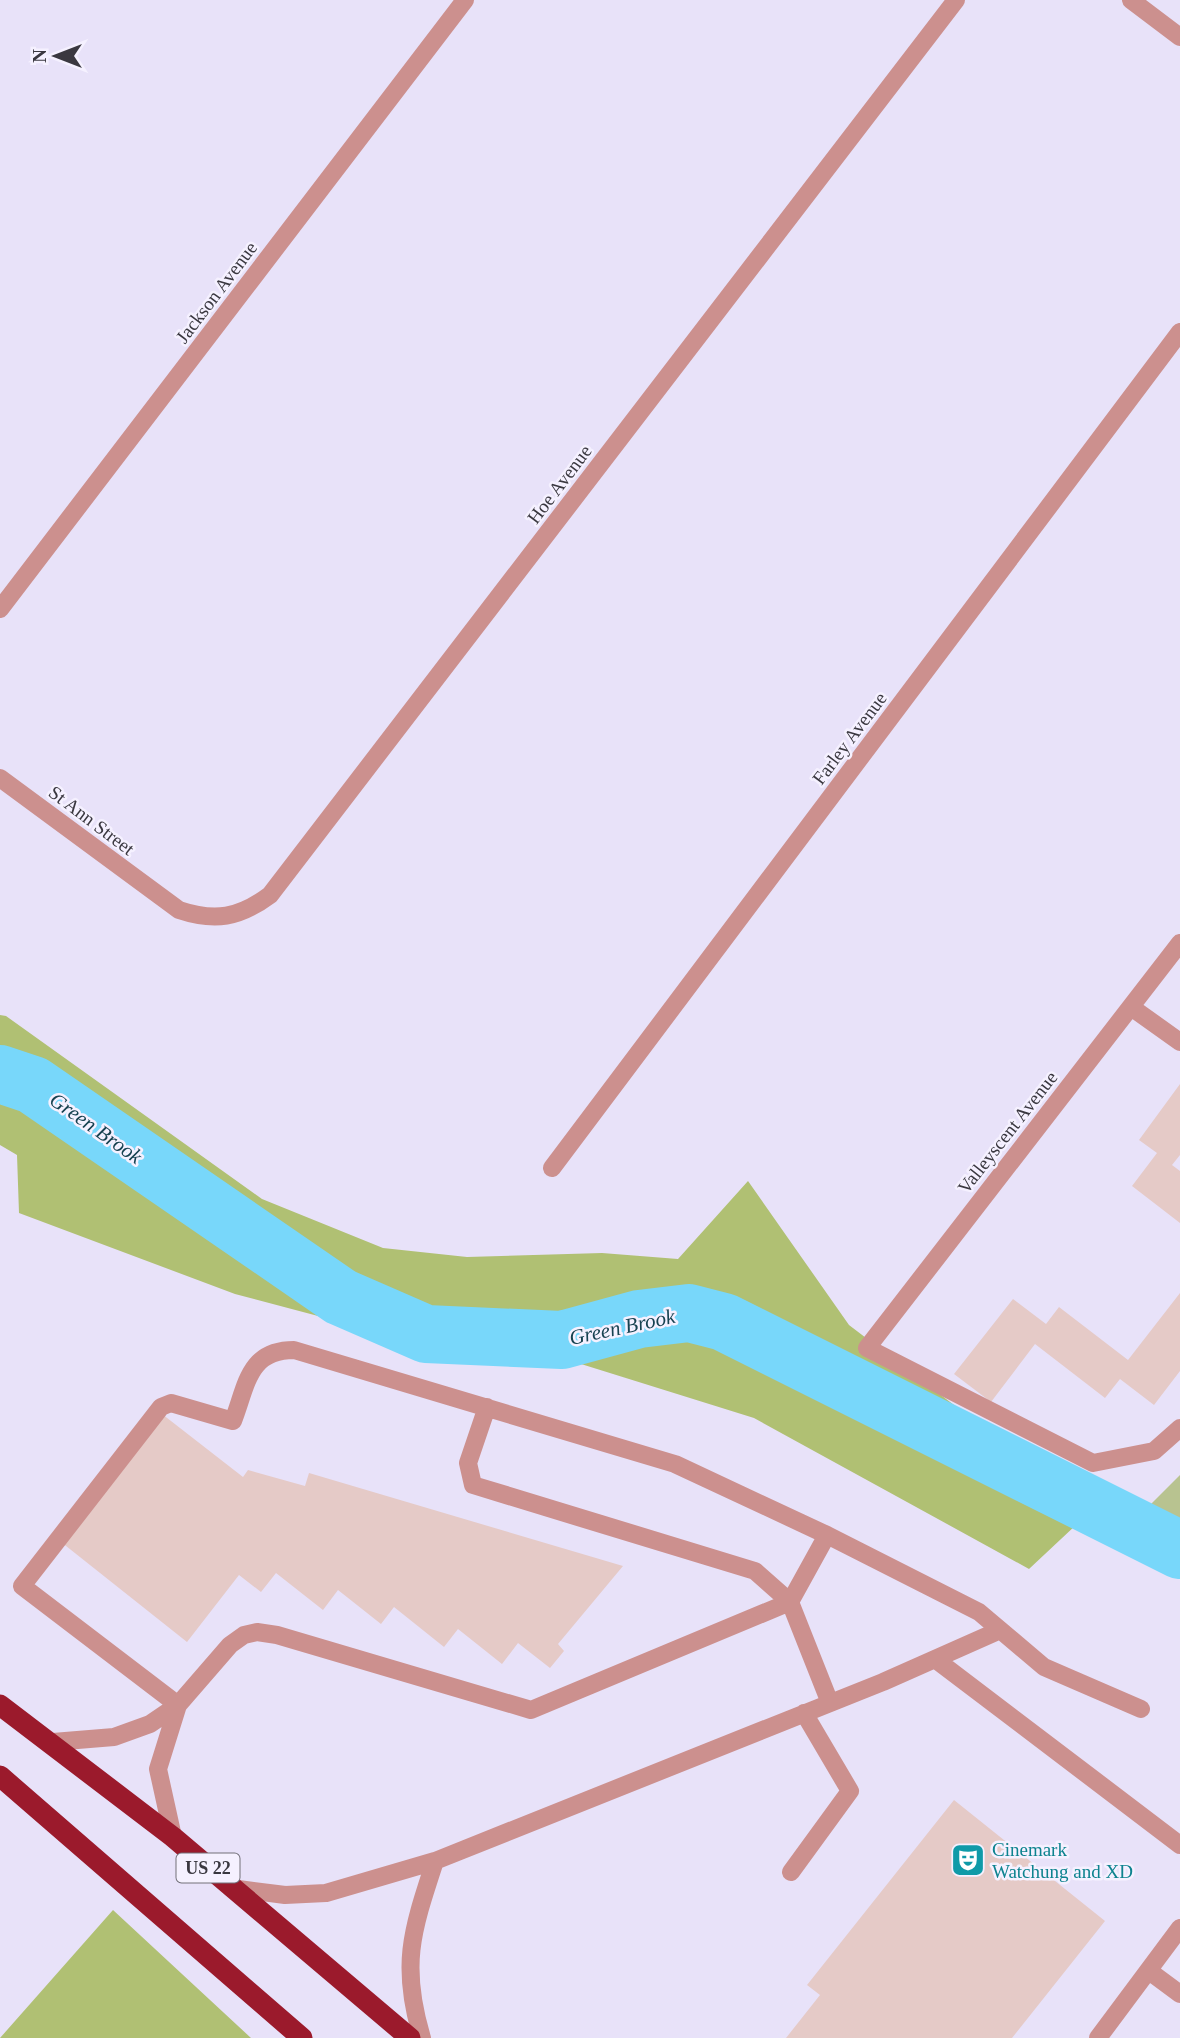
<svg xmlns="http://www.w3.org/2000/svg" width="1180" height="2038" font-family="Georgia,serif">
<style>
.green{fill:#b8c390}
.forest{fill:#b0c073}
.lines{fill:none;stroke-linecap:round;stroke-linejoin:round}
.river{stroke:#78d7fa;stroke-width:58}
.building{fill:#e5cac7}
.minor{stroke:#cc908e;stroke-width:18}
.highway{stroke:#9b1a2c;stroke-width:21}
.labels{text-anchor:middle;stroke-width:5;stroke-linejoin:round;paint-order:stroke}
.shield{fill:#f5f1ff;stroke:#727079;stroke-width:2}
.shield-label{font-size:18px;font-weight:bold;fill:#3a3840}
.street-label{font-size:19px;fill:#3a3840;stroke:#f5f1ff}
.culture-label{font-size:19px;fill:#0d838f;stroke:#f5f1ff;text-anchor:start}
.water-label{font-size:21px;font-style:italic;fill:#174251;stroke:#f5f1ff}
</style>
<rect width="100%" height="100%" fill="#e8e2f9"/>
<path class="green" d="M1180 1475V1524L1147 1508Z"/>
<path class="forest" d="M0 1015 6 1016 262 1199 383 1248 467 1257 602 1253 678 1259 748 1181 849 1325 971 1418 1108 1495 1029 1569 754 1418 581 1364 480 1359 235 1294 19 1213 17 1155 0 1145Z
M113 1910 251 2038H0Z"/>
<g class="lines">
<path class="river" d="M0 1074 33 1085 341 1297 426 1334 562 1340 639 1319 689 1313 724 1322 1180 1550"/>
</g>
<path class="building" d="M1180 1084V1155L1172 1165 1180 1171V1223L1132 1186 1157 1153 1139 1140Z
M1180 1293V1371L1154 1405 1120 1379 1105 1398 1035 1344 991 1402 954 1374 1013 1299 1046 1324 1059 1307 1128 1360Z
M162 1414 243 1477 248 1470 305 1486 309 1473 623 1566 558 1644 564 1651 550 1668 518 1643 502 1664 458 1629 444 1647 394 1607 381 1624 338 1590 323 1610 276 1573 261 1592 239 1575 187 1642 61 1542Z
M954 1800 1105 1921 1012 2038H786L820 1995 807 1985Z"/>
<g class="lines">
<path class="minor" d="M1131 0 1180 37
M0 609 465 0
M0 778 179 910C215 922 239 918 270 895L956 0
M1180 943 867 1348 1093 1463 1154 1451 1180 1428
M1131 1007 1180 1042
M552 1168 1180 332
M487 1407 468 1463 473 1485 755 1571 790 1602 830 1703
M935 1659 1180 1845
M178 1705 22 1586 161 1407 171 1403 233 1421C247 1385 248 1350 294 1350L675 1464 827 1535 979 1612 1044 1667 1141 1709
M53 1742 114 1737 150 1724 178 1705 230 1645 244 1635 257 1632 277 1635 531 1710 790 1602 827 1535
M173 1837 158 1769 178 1705
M791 1872 850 1791 804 1713
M231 1888 285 1895 326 1893 435 1861 883 1682 998 1631
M1149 1971 1180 1994
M422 2038C400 1965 412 1931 435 1861
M1098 2038 1180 1928"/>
<path class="highway" d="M0 1705 173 1837 410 2038
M0 1776 302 2038"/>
</g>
<defs>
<g id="theatre-square" transform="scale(1.75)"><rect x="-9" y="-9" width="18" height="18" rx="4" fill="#0f9aa8" stroke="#f5f1ff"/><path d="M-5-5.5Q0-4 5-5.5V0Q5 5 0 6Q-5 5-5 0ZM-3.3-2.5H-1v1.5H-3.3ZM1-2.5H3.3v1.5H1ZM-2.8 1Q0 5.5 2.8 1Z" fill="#fff"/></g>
</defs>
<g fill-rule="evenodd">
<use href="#theatre-square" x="968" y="1860"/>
</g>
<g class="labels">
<rect class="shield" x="176.5" y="1853.5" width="63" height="29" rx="5"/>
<g class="shield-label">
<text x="208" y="1874">US 22</text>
</g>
<g class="street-label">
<text transform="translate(216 292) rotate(-53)" y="7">Jackson Avenue</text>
<text transform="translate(559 484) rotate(-53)" y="7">Hoe Avenue</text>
<text transform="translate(849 738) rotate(-53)" y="7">Farley Avenue</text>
<text transform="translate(92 820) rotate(37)" y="7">St Ann Street</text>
<text transform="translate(1007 1132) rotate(-52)" y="7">Valleyscent Avenue</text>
</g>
<g class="culture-label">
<text x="992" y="1856">Cinemark<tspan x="992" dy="22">Watchung and XD</tspan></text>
</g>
<g class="water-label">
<text transform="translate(96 1128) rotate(35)" y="7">Green Brook</text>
<text transform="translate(622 1327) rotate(-12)" y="7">Green Brook</text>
</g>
</g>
<g transform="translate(56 56) rotate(270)" stroke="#f5f1ff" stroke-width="5" paint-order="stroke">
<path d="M0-5L12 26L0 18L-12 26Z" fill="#3a3840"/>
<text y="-10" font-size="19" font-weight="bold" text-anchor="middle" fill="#3a3840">N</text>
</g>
</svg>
